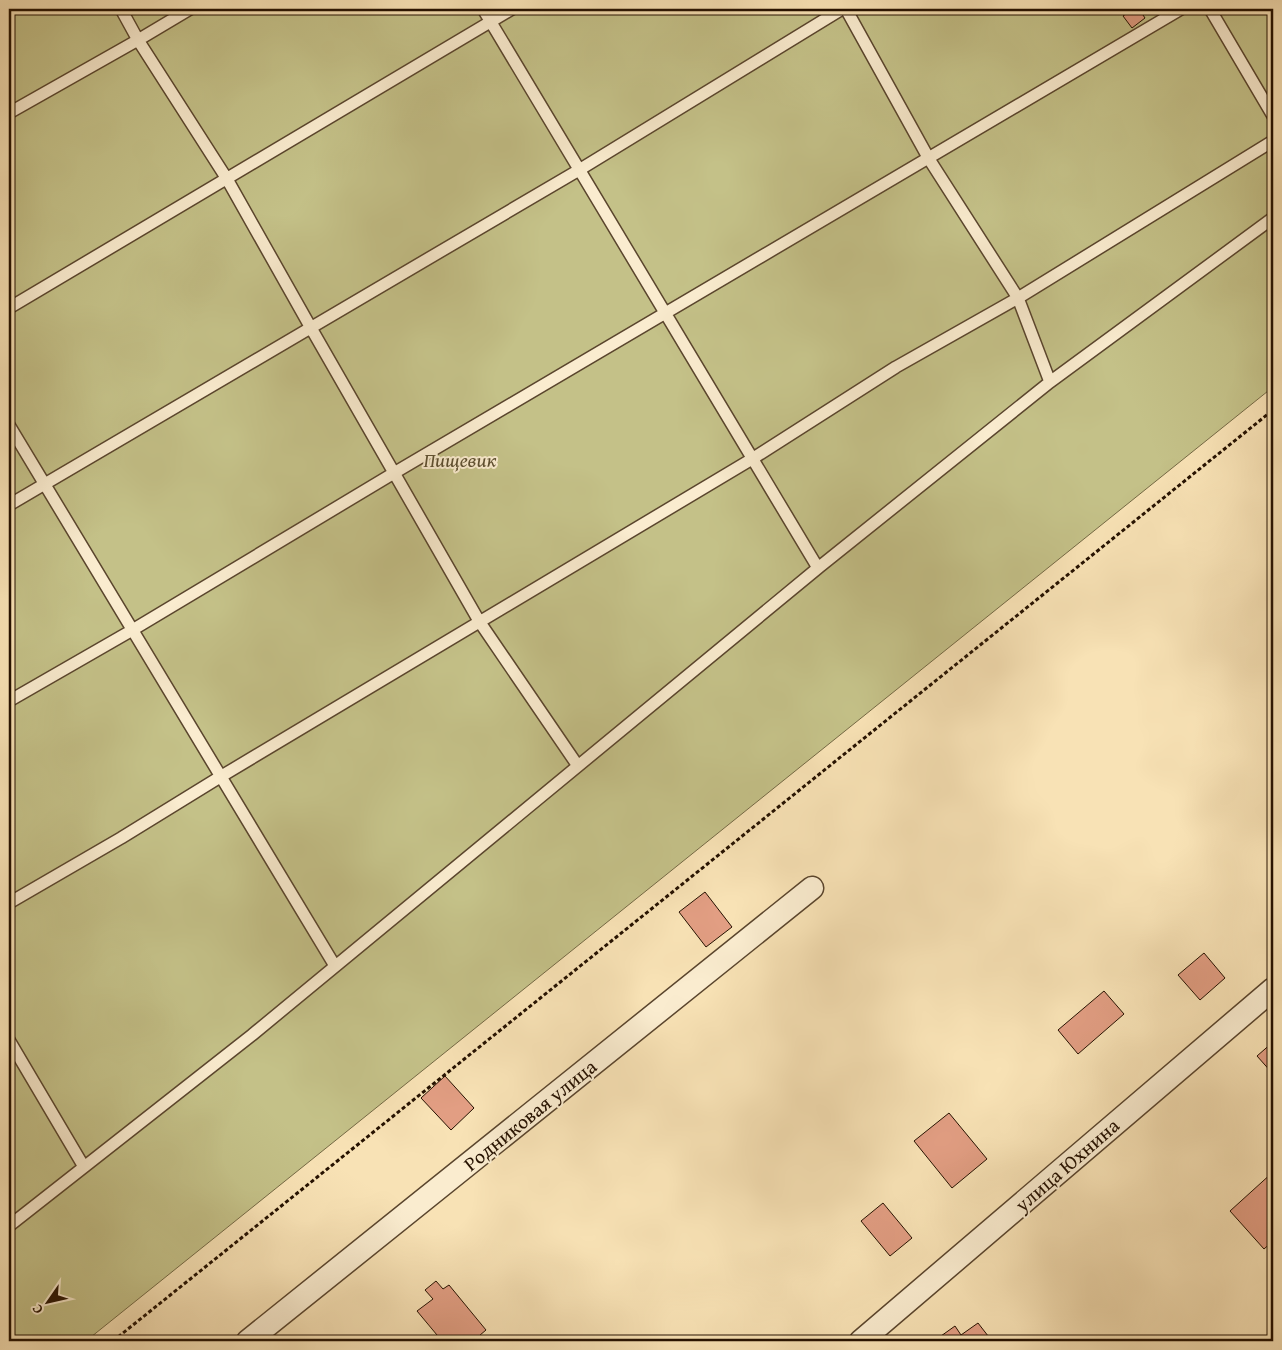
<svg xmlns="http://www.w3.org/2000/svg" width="1282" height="1350" font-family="'Gentium Book Plus',serif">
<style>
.green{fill:#c4c188;stroke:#746944}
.building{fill:#e29e83;stroke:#251100}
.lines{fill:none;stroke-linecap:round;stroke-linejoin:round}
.lane-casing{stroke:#5a452d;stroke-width:14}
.street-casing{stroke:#5a452d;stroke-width:25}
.path{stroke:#251100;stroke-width:3;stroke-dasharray:4 2.5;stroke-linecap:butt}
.lane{stroke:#faeccf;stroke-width:11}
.street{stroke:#faeccf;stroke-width:22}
.labels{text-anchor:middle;stroke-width:4;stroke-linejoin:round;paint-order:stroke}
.park-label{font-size:20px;font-style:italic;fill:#5d4f30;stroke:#faeccf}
.street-label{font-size:20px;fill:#251100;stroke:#faeccf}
</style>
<rect width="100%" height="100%" fill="#f8e2b5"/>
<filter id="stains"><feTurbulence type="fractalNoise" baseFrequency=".004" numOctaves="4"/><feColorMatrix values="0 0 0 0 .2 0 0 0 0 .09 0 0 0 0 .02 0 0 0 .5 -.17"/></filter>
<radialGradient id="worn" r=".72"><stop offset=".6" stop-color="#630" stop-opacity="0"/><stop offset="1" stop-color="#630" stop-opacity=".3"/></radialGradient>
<path class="green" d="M9 9H1273V387L86 1341H9Z"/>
<path class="building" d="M1133 9H1139L1145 18 1132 28 1123 16Z
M705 892 732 927 706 947 679 912Z
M1204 953 1225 978 1200 1000 1178 975Z
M1104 991 1124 1014 1078 1054 1058 1030Z
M1273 1042V1074L1257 1056Z
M445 1076 474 1108 451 1130 421 1098Z
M949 1113 987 1159 952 1188 914 1141Z
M1273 1172V1241L1264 1249 1230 1211Z
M883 1203 912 1238 890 1256 861 1221Z
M436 1281 443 1289 449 1285 486 1330 473 1341H442L417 1311 433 1299 425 1290Z
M978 1323 992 1341H934L955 1326 961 1335Z"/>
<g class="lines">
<g class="lane-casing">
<path id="lane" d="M121 9 138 40 227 179 311 328 479 621 578 766
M483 9 818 568 1050 382 1273 218
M846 9 929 159 1018 298 1050 382
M1210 9 1273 116
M9 113 138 40 190 9
M9 308 512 9
M9 425 335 966
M9 505 579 170 842 9
M9 701 129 632 394 473 1181 9
M9 903 121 838 220 777 752 459 896 367 1018 298 1273 141
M9 1040 84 1167
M9 1226 252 1035 818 568"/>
</g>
<g class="street-casing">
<path id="street" d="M248 1341 812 888
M861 1341 1273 989"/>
</g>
<path class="path" d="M113 1341 1273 410"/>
<use href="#lane" class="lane"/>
<use href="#street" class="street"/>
</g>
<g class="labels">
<g class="park-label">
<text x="460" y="467">Пищевик</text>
</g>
<g class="street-label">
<text transform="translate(530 1115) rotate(-39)" y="7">Родниковая улица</text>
<text transform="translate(1067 1165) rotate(-41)" y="7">улица Юхнина</text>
</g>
</g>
<rect width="1282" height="1350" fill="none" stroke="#f8e2b5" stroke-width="30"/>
<rect x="10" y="10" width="1262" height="1330" fill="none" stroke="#251100" stroke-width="2.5"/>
<rect x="15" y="15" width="1252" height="1320" fill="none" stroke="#251100"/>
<g transform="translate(48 1302) rotate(236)" stroke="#faeccf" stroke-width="4" paint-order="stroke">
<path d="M0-4L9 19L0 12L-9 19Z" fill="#251100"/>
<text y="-8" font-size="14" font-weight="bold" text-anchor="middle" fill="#251100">С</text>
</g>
<rect width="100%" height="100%" filter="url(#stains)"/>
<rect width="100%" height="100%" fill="url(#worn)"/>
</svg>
